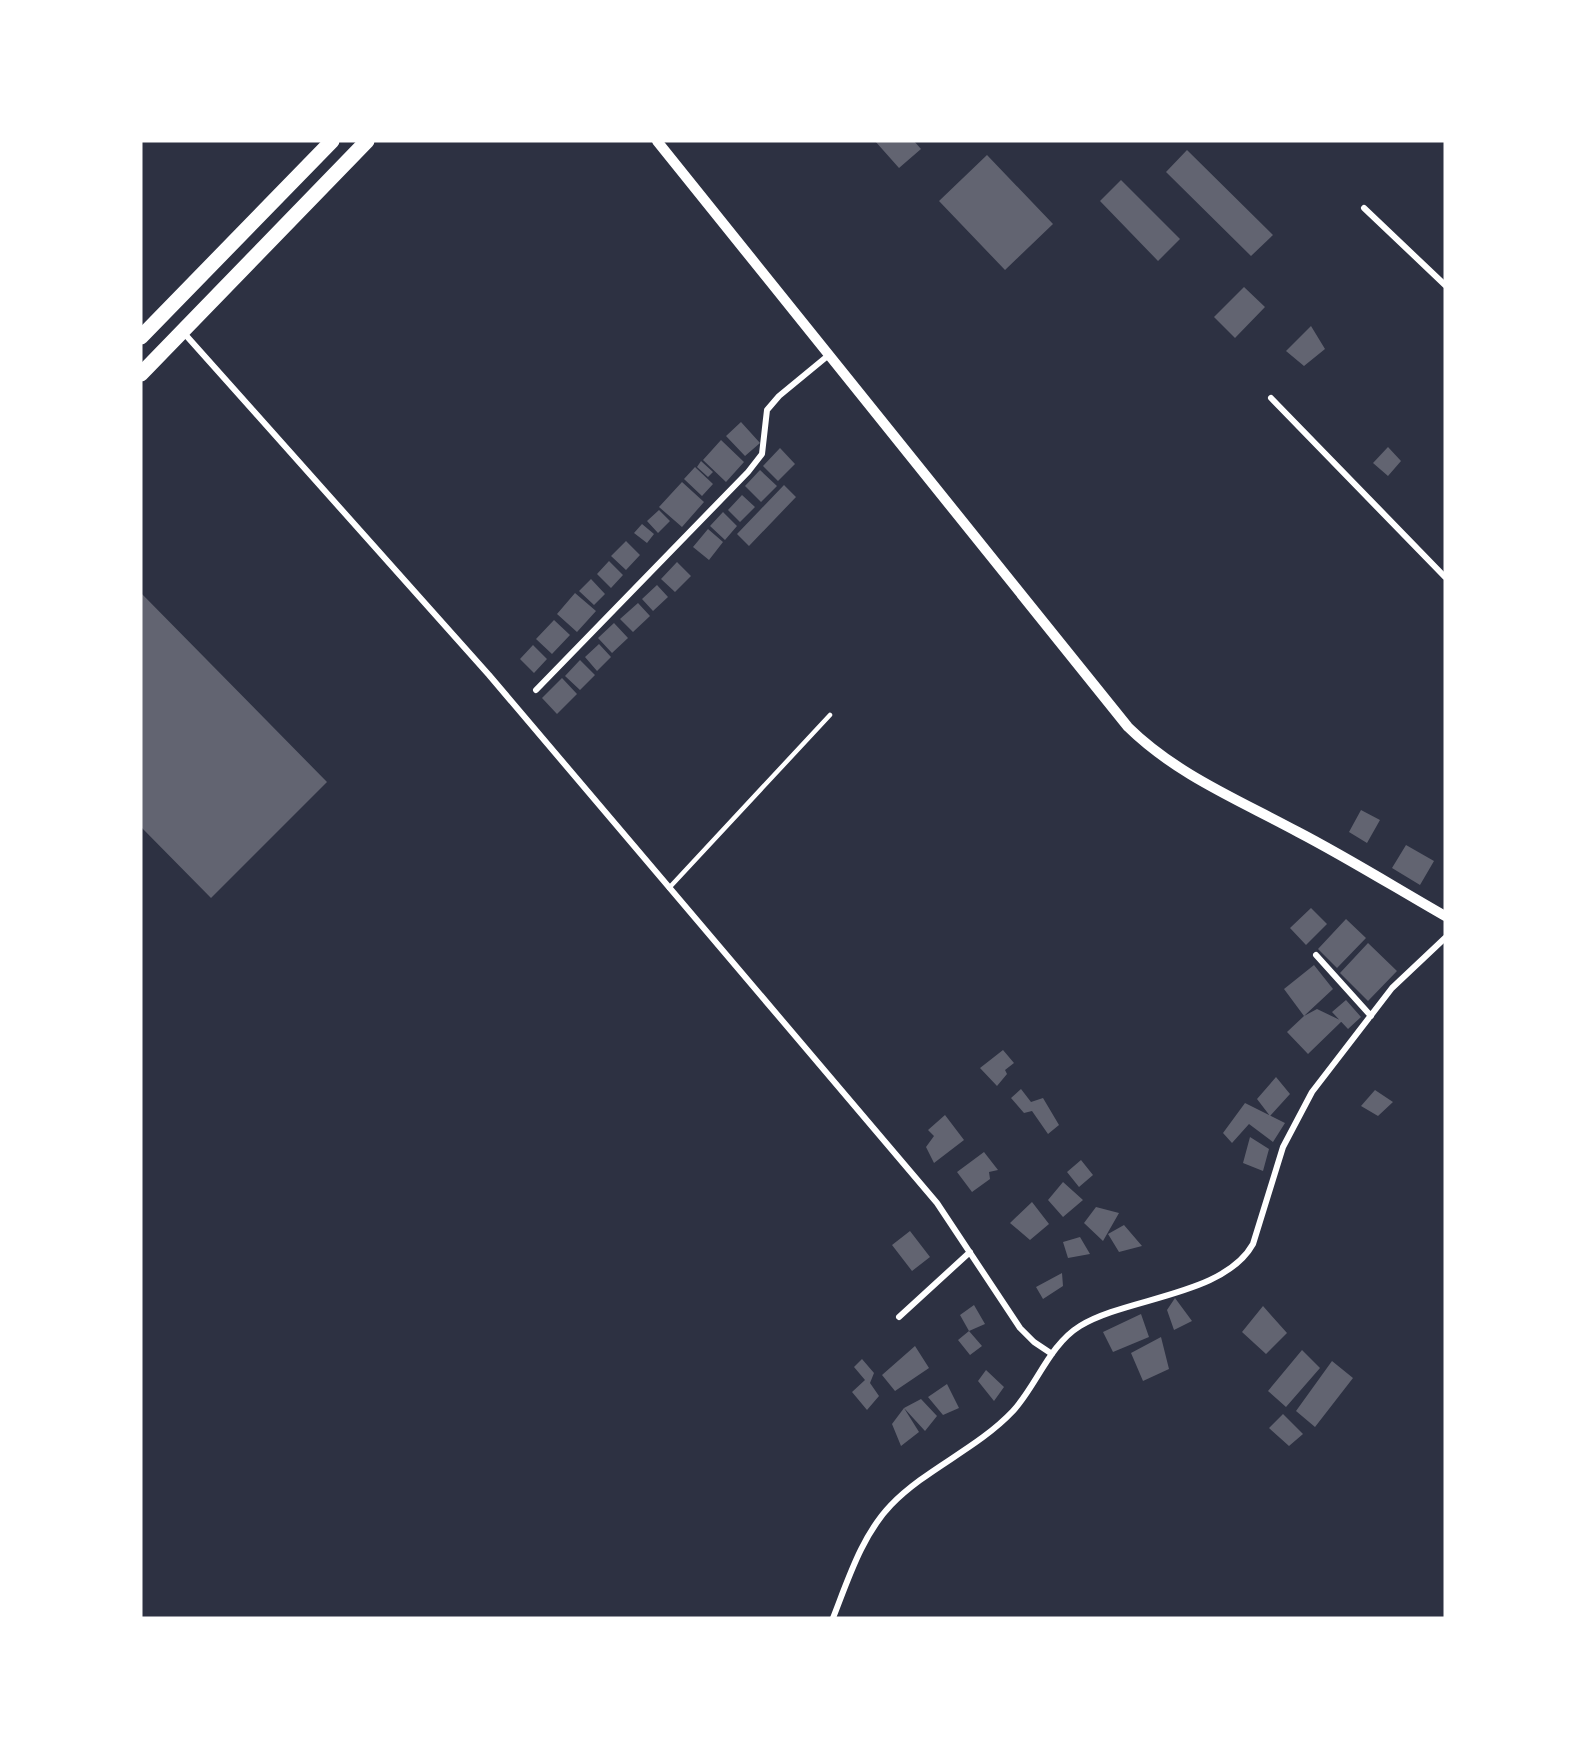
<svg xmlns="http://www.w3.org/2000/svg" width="1586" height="1759" font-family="Lato,sans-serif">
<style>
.building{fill:#626471}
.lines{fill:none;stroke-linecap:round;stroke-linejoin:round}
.service{stroke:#fff;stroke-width:4.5}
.minor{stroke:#fff;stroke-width:6}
.tertiary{stroke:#fff;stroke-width:10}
.trunk{stroke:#fff;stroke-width:15}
</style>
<rect width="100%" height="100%" fill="#2d3142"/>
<path class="building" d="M875 141H914L921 149 899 168Z
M1187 150 1273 235 1251 256 1166 172Z
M987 155 1053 224 1005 270 939 201Z
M1121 180 1180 239 1158 261 1100 201Z
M1244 287 1265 307 1235 338 1214 317Z
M1311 326 1325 349 1304 366 1286 351Z
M741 422 760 443 745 456 726 436Z
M721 440 744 462 726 482 703 460Z
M1388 447 1401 461 1388 476 1373 463Z
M780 448 795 464 778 481 763 466Z
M701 461 713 472 708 477 697 467Z
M695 467 713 484 702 496 684 479Z
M760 470 777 486 761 502 745 486Z
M682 482 704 502 682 527 659 507Z
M784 485 796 497 749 546 737 534Z
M742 495 755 507 740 522 728 510Z
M659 510 670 521 658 533 647 521Z
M723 512 737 526 725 540 710 526Z
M642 524 654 534 647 543 634 533Z
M708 529 723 542 709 560 693 547Z
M626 541 640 555 626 570 611 556Z
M609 561 623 575 611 588 597 574Z
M677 562 691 576 675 592 661 579Z
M591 579 605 594 594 605 579 591Z
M657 585 668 597 653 611 642 599Z
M141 593 327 782 211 898 141 827Z
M575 593 596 611 577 632 557 614Z
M638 603 650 616 633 632 620 619Z
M554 620 570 635 552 654 536 639Z
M614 623 628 638 612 653 598 638Z
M599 644 611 657 597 671 585 657Z
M533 645 547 659 534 673 520 659Z
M580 660 595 675 580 690 565 676Z
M562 678 577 694 557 714 542 698Z
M1361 810 1380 820 1367 843 1349 832Z
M1406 845 1434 861 1420 885 1392 868Z
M1311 908 1327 924 1306 945 1290 928Z
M1346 919 1366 938 1337 968 1318 949Z
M1368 943 1397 971 1368 1001 1340 973Z
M1314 965 1333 989 1304 1016 1284 989Z
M1346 1000 1361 1017 1348 1029 1332 1012Z
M1317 1009 1342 1021 1308 1054 1287 1032 1304 1016Z
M1003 1050 1014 1063 1005 1070 1007 1074 997 1086 980 1068Z
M1276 1077 1290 1094 1270 1116 1257 1099Z
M1021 1089 1031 1102 1043 1098 1059 1125 1048 1134 1032 1111 1024 1113 1011 1098Z
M1375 1090 1393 1102 1378 1116 1361 1106Z
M1245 1103 1285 1123 1273 1142 1249 1124 1232 1143 1223 1133Z
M945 1115 964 1140 934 1163 926 1147 934 1136 928 1130Z
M1250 1137 1269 1149 1263 1171 1243 1163Z
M984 1152 998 1170 989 1172 990 1179 972 1192 957 1172Z
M1081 1160 1093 1175 1079 1187 1067 1172Z
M1063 1182 1083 1200 1063 1217 1048 1200Z
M1032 1202 1049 1224 1030 1240 1010 1223Z
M1096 1207 1119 1213 1103 1241 1084 1223Z
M1124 1225 1142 1246 1119 1252 1108 1234Z
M910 1231 930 1257 912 1271 892 1245Z
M1080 1237 1090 1254 1068 1258 1063 1242Z
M1062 1273 1063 1286 1043 1299 1036 1287Z
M1175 1298 1192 1321 1174 1330 1167 1310Z
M974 1305 985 1324 969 1331 960 1315Z
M1263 1306 1287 1333 1266 1354 1242 1332Z
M1141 1314 1149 1337 1113 1352 1103 1332Z
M969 1331 982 1346 970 1355 958 1340Z
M1161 1337 1169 1369 1143 1381 1131 1353Z
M915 1346 929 1368 895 1391 882 1375Z
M1302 1350 1320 1368 1286 1407 1268 1391Z
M862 1359 874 1373 870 1383 879 1396 867 1410 852 1392 865 1380 854 1367Z
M1332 1361 1353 1378 1315 1427 1296 1411Z
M986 1370 1004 1387 994 1401 978 1381Z
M947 1384 959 1408 943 1415 928 1397Z
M921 1399 937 1416 925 1431 904 1408Z
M904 1408 919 1432 901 1446 892 1424Z
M1283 1414 1303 1434 1289 1446 1269 1428Z"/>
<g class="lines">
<path class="service" d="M669 888 830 715"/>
<path class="minor" d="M1364 208 1445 285
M183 332 489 675 937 1203 1020 1328 1034 1342 1052 1354
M1271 398 1445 577
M536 690 748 472 762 454 767 410 779 396 830 354
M1316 955 1371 1016
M899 1317 970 1252
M833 1618C848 1580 862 1535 891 1505 927 1468 977 1449 1013 1411 1037 1385 1049 1345 1080 1326 1127 1297 1224 1296 1253 1244L1283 1147 1312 1092 1392 988 1445 938"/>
<path class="tertiary" d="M657 141 1128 727C1177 775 1239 800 1298 832 1348 858 1396 888 1445 916"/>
<path class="trunk" d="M141 337 332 141
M141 374 367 141"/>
</g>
<rect width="1586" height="1759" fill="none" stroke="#ffffff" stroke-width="285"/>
</svg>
